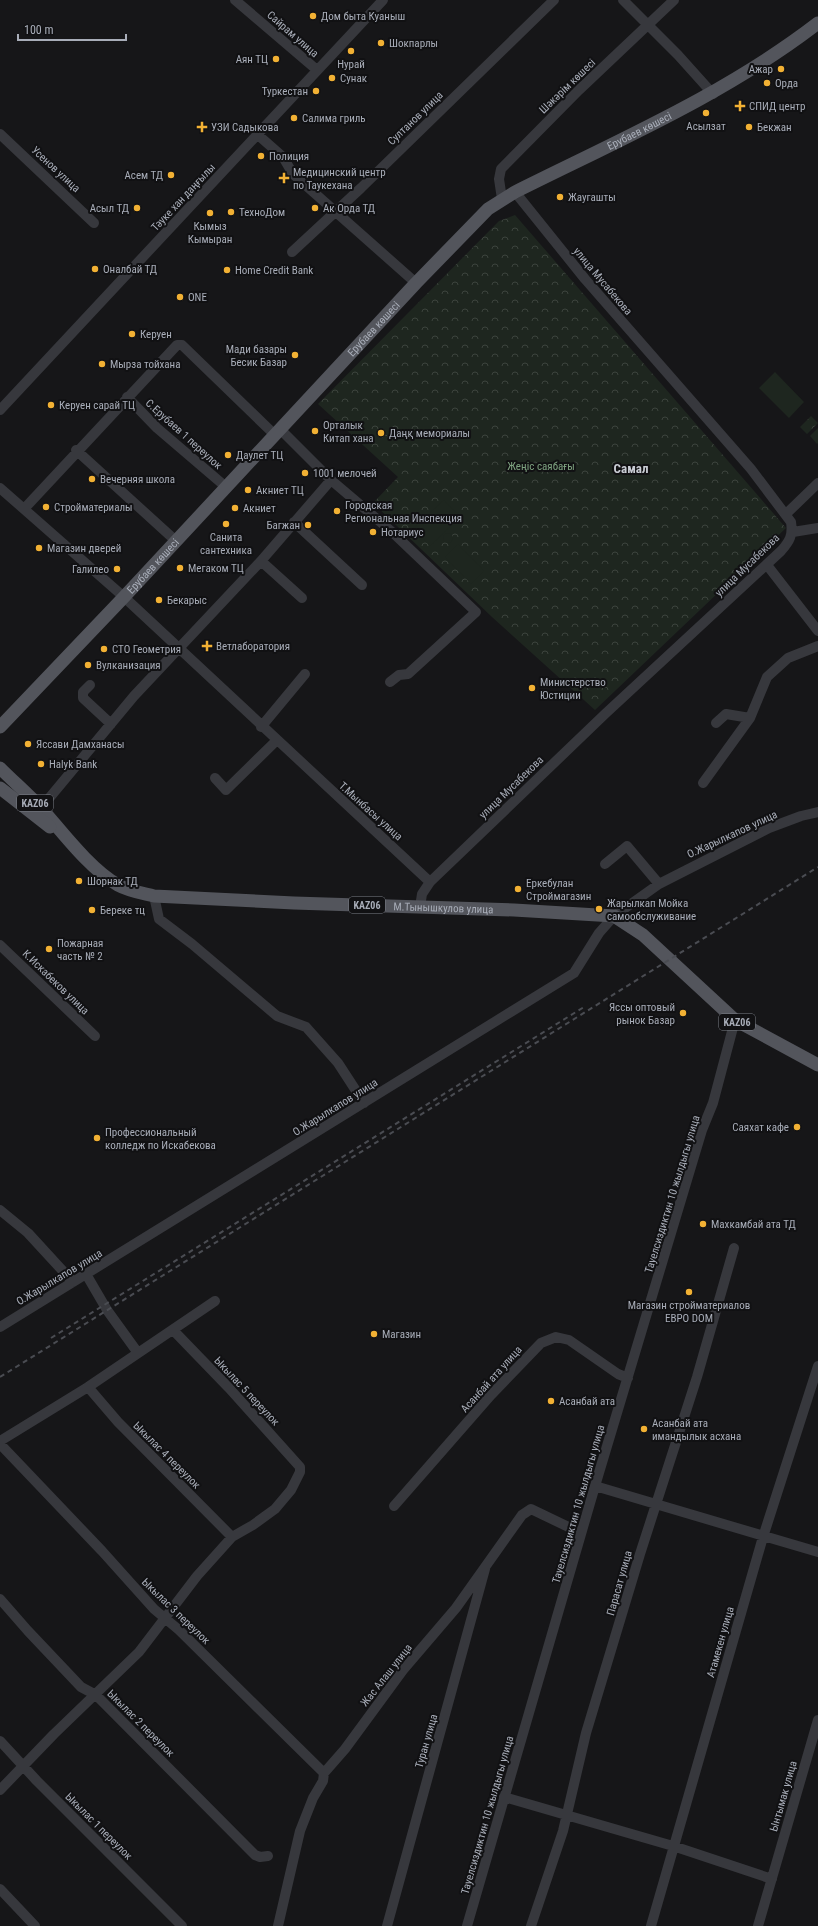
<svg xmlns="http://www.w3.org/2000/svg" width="818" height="1926" font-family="'Roboto Condensed',sans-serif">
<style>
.forest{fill:url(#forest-crowns)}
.garden{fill:#1e261f}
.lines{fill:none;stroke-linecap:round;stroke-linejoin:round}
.minor{stroke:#37383d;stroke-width:10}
.major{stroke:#53555c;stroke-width:13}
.rail{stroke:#4a4c52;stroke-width:2;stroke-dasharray:5 4;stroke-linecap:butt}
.poi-dot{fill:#f2b134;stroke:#111113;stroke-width:1.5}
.labels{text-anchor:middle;stroke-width:4;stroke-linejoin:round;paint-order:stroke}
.shield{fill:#111113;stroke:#7b7e86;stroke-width:1}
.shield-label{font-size:10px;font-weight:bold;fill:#a8adb8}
.poi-label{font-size:11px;fill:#a8adb8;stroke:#111113;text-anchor:start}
.street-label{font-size:11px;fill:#a8adb8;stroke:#111113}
.park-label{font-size:11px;fill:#7fa381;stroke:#111113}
.quarter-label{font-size:13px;font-weight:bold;fill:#c9ccd4;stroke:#111113}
</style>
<defs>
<pattern id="forest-crowns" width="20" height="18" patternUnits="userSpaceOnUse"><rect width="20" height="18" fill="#1e261f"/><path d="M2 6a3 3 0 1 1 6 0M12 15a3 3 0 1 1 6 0" fill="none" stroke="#3c433d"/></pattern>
</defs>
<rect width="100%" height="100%" fill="#161618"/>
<path class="forest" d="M515 215 786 528 595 710 492 617 373 503 398 477 318 404 499 221Z
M811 416 818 423 807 434 800 427Z"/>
<path class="garden" d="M775 372 804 402 789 418 759 388Z
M818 428V443L817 444 810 436Z
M444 500 460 517 430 546 413 528Z
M443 538a5 5 0 1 1 10 0a5 5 0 1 1-10 0Z
M458 544 484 571 471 584 445 557Z"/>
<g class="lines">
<path class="minor" d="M235 0 317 70
M623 0 678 55 713 94
M0 134 94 223
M258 135 283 157 293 174 416 283
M502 199 499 179 501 169 579 90 674 0
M292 252 361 188 554 0
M127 397 157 428 226 487
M0 410 383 0
M280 429 331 480 391 531 476 612 408 674 399 675 390 682
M76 450 176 541
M0 488 124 597 430 882 422 894 420 907
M24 509 177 345H182L275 435
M786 514 818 483
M294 522 362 585
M793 532 818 528
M261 561 302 598
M767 565 818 631
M90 685 83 692V698L111 724
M716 723 726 714 750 718
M261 727 305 674
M215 778 226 790 276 741
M703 783 750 718 767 677 788 658 818 646
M41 808 134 696 261 561 331 480
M605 864 627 846 659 884
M430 882 605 714 781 551C790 541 793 535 791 522L751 469 585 279 515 192
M154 896 159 919 192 944 277 1016 306 1027 338 1063 364 1103
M0 945 95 1036
M0 1210 28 1233 73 1282
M86 1274 107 1310 138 1353
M0 1327 574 973 599 933 614 916 659 884 769 828 801 816 818 812
M88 1387 118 1422 232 1537
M0 1441 88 1387 215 1301
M0 1444 102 1551 154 1609 179 1630 324 1773
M595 1486 818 1552
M394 1506 491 1395 541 1343 556 1337 569 1340 618 1374 628 1378
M0 1599 28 1631 81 1687 96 1695 255 1855 260 1857 268 1856
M0 1741 37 1781 182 1926
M0 1790 54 1734 139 1652 197 1576 232 1537 253 1525 275 1509 291 1490 300 1472V1467L229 1388 173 1330
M504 1797 673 1846 772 1879
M0 1889 35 1926
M278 1926 300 1831 313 1798 323 1781 324 1773 345 1749 403 1670 456 1608 522 1515 531 1509 581 1533
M387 1926 485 1569
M467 1926 595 1486 702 1130 713 1103 735 1020
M531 1926 563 1831 586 1733 640 1554 697 1377 734 1248
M651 1926 763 1537 818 1366
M758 1926 818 1720"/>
<g class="major">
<path id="s1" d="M0 727 124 597 416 283 488 209 515 192C619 140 726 94 818 23"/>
<path id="s2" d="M0 768C14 782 29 795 42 809 63 833 90 869 118 885 129 891 142 893 154 896L294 903 514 910 614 916 643 935 735 1020 818 1065"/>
<path d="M0 788 50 827"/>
</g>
<path class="rail" d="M51 1338 584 1007
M0 1377 818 867"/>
</g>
<g class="poi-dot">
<circle cx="313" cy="16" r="4"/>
<circle cx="381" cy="43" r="4"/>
<circle cx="351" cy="51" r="4"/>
<circle cx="276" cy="59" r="4"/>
<circle cx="781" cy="69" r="4"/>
<circle cx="332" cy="78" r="4"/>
<circle cx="767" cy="83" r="4"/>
<circle cx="316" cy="91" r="4"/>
<path d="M738 100h4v4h4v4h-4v4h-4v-4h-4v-4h4z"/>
<circle cx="706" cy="113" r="4"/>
<circle cx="294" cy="118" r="4"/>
<path d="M200 121h4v4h4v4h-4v4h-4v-4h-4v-4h4z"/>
<circle cx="749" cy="127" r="4"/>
<circle cx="261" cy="156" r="4"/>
<circle cx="171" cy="175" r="4"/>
<path d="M282 172h4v4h4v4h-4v4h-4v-4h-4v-4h4z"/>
<circle cx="560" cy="197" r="4"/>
<circle cx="137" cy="208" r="4"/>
<circle cx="315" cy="208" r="4"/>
<circle cx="231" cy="212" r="4"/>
<circle cx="210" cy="213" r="4"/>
<circle cx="95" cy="269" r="4"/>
<circle cx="227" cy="270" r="4"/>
<circle cx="180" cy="297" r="4"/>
<circle cx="132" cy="334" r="4"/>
<circle cx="295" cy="355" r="4"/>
<circle cx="102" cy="364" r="4"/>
<circle cx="51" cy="405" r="4"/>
<circle cx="315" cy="431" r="4"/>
<circle cx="381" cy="433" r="4"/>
<circle cx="228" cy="455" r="4"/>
<circle cx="305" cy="473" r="4"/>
<circle cx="92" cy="479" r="4"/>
<circle cx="248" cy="490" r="4"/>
<circle cx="46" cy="507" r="4"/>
<circle cx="235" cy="508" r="4"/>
<circle cx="337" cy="511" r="4"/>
<circle cx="226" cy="524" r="4"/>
<circle cx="308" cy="525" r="4"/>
<circle cx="373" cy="532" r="4"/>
<circle cx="39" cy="548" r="4"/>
<circle cx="180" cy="568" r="4"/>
<circle cx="117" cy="569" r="4"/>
<circle cx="159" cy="600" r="4"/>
<path d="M205 640h4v4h4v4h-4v4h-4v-4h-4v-4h4z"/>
<circle cx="104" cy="649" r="4"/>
<circle cx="88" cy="665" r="4"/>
<circle cx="532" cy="688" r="4"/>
<circle cx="28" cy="744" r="4"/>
<circle cx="41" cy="764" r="4"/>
<circle cx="79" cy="881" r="4"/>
<circle cx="518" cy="889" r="4"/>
<circle cx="599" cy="909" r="4"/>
<circle cx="92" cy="910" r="4"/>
<circle cx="49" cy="949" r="4"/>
<circle cx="683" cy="1013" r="4"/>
<circle cx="797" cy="1127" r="4"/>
<circle cx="97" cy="1138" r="4"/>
<circle cx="703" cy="1224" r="4"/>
<circle cx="689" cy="1292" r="4"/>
<circle cx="374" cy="1334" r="4"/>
<circle cx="551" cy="1401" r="4"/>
<circle cx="644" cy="1429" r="4"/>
</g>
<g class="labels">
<g class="shield">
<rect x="17" y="795" width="36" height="16" rx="3"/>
<rect x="349" y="897" width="36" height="16" rx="3"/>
<rect x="719" y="1014" width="36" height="16" rx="3"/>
</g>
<g class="shield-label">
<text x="35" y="807">KАZ06</text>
<text x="367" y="909">KАZ06</text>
<text x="737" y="1026">KАZ06</text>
</g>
<g class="poi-label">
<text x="321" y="20">Дом быта Куаныш</text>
<text x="389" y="47">Шокпарлы</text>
<text x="268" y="63" text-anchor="end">Аян ТЦ</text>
<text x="351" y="68" text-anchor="middle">Нурай</text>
<text x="773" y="73" text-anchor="end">Ажар</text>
<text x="340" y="82">Сунак</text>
<text x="775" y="87">Орда</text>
<text x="308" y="95" text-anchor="end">Туркестан</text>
<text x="749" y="110">СПИД центр</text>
<text x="302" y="122">Салима гриль</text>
<text x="706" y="130" text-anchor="middle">Асылзат</text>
<text x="211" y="131">УЗИ Садыкова</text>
<text x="757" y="131">Бекжан</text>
<text x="269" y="160">Полиция</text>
<text x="293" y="176">Медицинский центр<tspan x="293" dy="13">по Таукехана</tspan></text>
<text x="163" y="179" text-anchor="end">Асем ТД</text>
<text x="568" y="201">Жаугашты</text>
<text x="129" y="212" text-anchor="end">Асыл ТД</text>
<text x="323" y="212">Ак Орда ТД</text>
<text x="239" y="216">ТехноДом</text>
<text x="210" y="230" text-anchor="middle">Кымыз<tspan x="210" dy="13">Кымыран</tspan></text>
<text x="103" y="273">Оналбай ТД</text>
<text x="235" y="274">Home Credit Bank</text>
<text x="188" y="301">ONE</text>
<text x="140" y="338">Керуен</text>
<text x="287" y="353" text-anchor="end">Мади базары<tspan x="287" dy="13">Бесик Базар</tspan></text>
<text x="110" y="368">Мырза тойхана</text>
<text x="59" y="409">Керуен сарай ТЦ</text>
<text x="323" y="429">Орталык<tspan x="323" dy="13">Китап хана</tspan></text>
<text x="389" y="437">Даңқ мемориалы</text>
<text x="236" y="459">Даулет ТЦ</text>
<text x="313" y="477">1001 мелочей</text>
<text x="100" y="483">Вечерняя школа</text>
<text x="256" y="494">Акниет ТЦ</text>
<text x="345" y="509">Городская<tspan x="345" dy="13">Региональная Инспекция</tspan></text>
<text x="54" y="511">Стройматериалы</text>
<text x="243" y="512">Акниет</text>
<text x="300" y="529" text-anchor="end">Багжан</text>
<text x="381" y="536">Нотариус</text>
<text x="226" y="541" text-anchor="middle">Санита<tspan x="226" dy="13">сантехника</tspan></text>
<text x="47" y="552">Магазин дверей</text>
<text x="188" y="572">Мегаком ТЦ</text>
<text x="109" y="573" text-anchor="end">Галилео</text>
<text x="167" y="604">Бекарыс</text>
<text x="216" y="650">Ветлаборатория</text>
<text x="112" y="653">СТО Геометрия</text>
<text x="96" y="669">Вулканизация</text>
<text x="540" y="686">Министерство<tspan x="540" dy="13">Юстиции</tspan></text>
<text x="36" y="748">Яссави Дамханасы</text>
<text x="49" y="768">Halyk Bank</text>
<text x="87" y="885">Шорнак ТД</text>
<text x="526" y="887">Еркебулан<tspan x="526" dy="13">Строймагазин</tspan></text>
<text x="607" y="907">Жарылкап Мойка<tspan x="607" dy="13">самообслуживание</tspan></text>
<text x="100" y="914">Береке тц</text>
<text x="57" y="947">Пожарная<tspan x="57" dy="13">часть № 2</tspan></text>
<text x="675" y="1011" text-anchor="end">Яссы оптовый<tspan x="675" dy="13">рынок Базар</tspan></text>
<text x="789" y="1131" text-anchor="end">Саяхат кафе</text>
<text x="105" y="1136">Профессиональный<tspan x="105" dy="13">колледж по Искабекова</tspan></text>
<text x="711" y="1228">Махкамбай ата ТД</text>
<text x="689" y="1309" text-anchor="middle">Магазин стройматериалов<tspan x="689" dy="13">ЕВРО DOM</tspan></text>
<text x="382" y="1338">Магазин</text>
<text x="559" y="1405">Асанбай ата</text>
<text x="652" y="1427">Асанбай ата<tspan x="652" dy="13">имандылык асхана</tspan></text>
</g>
<g class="street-label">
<text transform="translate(293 34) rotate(41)" y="4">Сайрам улица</text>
<text transform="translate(567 86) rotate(-44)" y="4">Шәкәрім көшесі</text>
<text transform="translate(415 118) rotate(-44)" y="4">Султанов улица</text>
<text dy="4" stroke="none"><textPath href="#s1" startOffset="882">Ерубаев көшесі</textPath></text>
<text transform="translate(56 169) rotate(43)" y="4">Усенов улица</text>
<text transform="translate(183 197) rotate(-47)" y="4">Тәуке хан даңғылы</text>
<text transform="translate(603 281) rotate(50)" y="4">улица Мусабекова</text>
<text dy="4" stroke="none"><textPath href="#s1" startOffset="546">Ерубаев көшесі</textPath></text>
<text transform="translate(184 434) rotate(42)" y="4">С.Ерубаев 1 переулок</text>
<text transform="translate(747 565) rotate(-44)" y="4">улица Мусабекова</text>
<text dy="4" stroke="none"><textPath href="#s1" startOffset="222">Ерубаев көшесі</textPath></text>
<text transform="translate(511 787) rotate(-44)" y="4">улица Мусабекова</text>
<text transform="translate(371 811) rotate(42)" y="4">Т.Мынбасы улица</text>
<text transform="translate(732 834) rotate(-25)" y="4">О.Жарылкапов улица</text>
<text dy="4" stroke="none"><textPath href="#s2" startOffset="494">М.Тынышкулов улица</textPath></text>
<text transform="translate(56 982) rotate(44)" y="4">К.Искабеков улица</text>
<text transform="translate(335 1107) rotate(-32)" y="4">О.Жарылкапов улица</text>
<text transform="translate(672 1194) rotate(-73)" y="4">Тауелсиздиктин 10 жылдыгы улица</text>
<text transform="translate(59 1277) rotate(-31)" y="4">О.Жарылкапов улица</text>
<text transform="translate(491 1379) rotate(-48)" y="4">Асанбай ата улица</text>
<text transform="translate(247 1391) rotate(47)" y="4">Ыкылас 5 переулок</text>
<text transform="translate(167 1455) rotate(45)" y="4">Ыкылас 4 переулок</text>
<text transform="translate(578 1504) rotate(-74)" y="4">Тауелсиздиктин 10 жылдыгы улица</text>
<text transform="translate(619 1583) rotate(-74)" y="4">Парасат улица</text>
<text transform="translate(176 1611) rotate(44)" y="4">Ыкылас 3 переулок</text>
<text transform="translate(720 1642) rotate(-74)" y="4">Атамекен улица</text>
<text transform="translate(386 1675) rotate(-52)" y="4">Жас Алаш улица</text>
<text transform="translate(141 1723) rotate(45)" y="4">Ыкылас 2 переулок</text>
<text transform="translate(426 1741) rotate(-74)" y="4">Туран улица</text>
<text transform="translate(783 1796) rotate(-74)" y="4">Ынтымак улица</text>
<text transform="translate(487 1815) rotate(-74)" y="4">Тауелсиздиктин 10 жылдыгы улица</text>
<text transform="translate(99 1826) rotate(45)" y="4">Ыкылас 1 переулок</text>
</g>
<g class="park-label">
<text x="541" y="470">Жеңіс саябағы</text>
</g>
<g class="quarter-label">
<text x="631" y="473">Самал</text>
</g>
</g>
<path d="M18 34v6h108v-6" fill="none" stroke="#a8adb8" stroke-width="2"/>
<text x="24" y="34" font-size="12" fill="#a8adb8" stroke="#111113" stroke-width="3" paint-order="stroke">100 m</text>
</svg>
